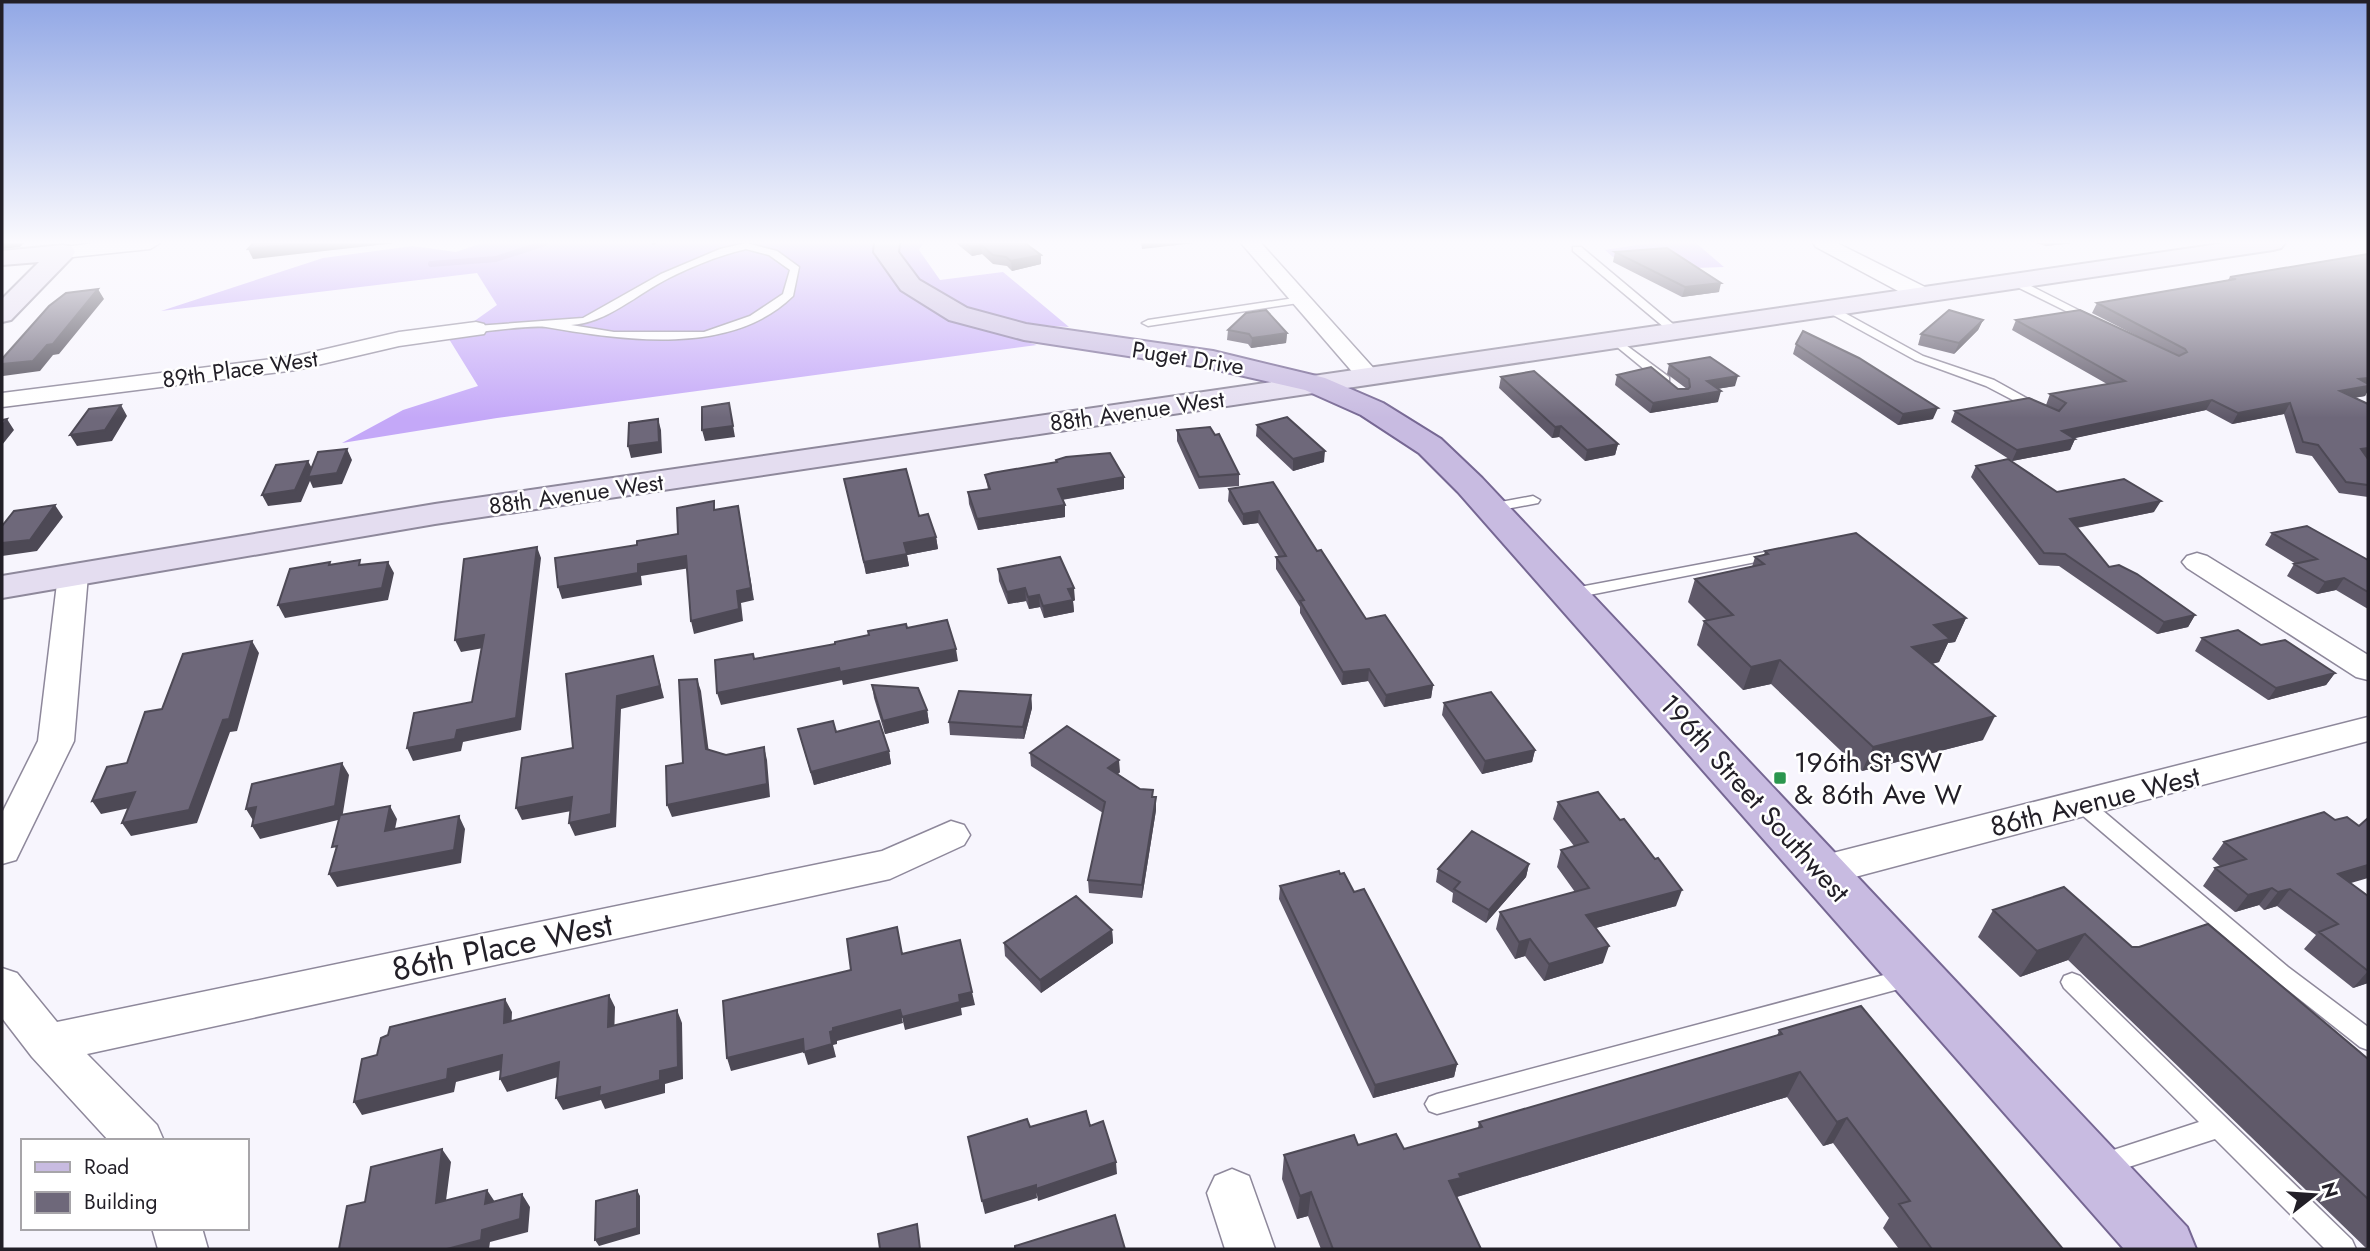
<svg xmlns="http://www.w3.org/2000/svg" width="2370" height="1251" font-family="Jost,sans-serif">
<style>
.forest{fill:#c4a8f8}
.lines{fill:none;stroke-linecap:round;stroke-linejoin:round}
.stream{stroke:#af93e1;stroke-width:6}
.lane-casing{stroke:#8e889b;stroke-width:3}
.street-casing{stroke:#8e889b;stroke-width:3}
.secondary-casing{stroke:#8e889b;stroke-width:4}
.primary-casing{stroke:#766793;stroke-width:4}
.path{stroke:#89878f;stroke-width:3.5;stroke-dasharray:3.5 3.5;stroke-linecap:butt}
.lane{fill:#fff;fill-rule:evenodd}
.street{fill:#fff;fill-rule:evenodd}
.secondary{fill:#e4ddf0;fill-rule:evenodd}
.primary{fill:#c8bbe1;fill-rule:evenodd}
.wall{fill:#5f5969}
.shaded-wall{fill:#4d4955}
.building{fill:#6e687a;stroke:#4d4955;stroke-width:2}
.poi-dot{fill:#2b964e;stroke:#fff;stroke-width:2.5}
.labels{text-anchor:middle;stroke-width:5;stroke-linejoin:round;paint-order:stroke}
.far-street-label{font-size:23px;fill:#221f27;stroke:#fff}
.poi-label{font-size:28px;fill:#221f27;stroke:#fff;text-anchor:start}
.street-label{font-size:28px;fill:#221f27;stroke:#fff}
.near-street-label{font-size:33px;fill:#221f27;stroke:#fff}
</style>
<rect width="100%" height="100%" fill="#f7f5fd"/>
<path class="forest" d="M482 243H876L875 254 898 288 946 318 1037 345 497 418 342 443 403 410 478 386 449 339 497 305 477 273 161 311 323 258 413 246 456 252Z
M898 243H923L919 250 940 280 1003 272 1069 327C1053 326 1036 325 1020 322 987 317 893 285 898 243Z
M1650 243H1696L1724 267 1695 268 1669 251 1613 257 1605 250Z"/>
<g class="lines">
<path class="stream" d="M431 264 496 259 545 243"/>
<g class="lane-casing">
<path id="lane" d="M746 243 777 251 799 267 793 296C731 357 623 340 546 327 529 325 494 331 476 332L470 329 476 326 583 318 661 274 720 249ZM746 249 769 255 790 270 783 294 750 316 704 332H614L571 325C607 323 637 294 669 278 693 266 720 255 746 249Z
M1573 247H1581L1679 329V333H1671L1573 251Z
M2009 279H2017L2098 320 2088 322 2009 283Z
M1301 297 1306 300 1305 302 1148 326 1142 323 1148 320Z
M1824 306H1832L1923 356 1994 380 2046 409 2040 413 2036 412 1986 386 1915 360 1824 310Z
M1615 337 1669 377V383H1661L1611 342 1609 340Z
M1533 496 1540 500 1538 503 1490 512 1483 508 1490 504Z
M1776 550 1781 551 1783 554 1781 557 1569 599 1561 594 1569 589Z
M2082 797 2089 799 2288 967 2368 1027V1050L2360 1047 2274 979 2075 809 2073 804 2075 799Z
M1910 968 1917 971 1921 977 1917 983 1910 986 1437 1114 1429 1111 1425 1104 1429 1097 1437 1094Z
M2072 973 2080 976 2352 1240 2356 1249H2325L2215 1139 2104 1175 2095 1172 2092 1164 2095 1156 2199 1122 2064 988 2061 982 2064 976Z"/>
</g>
<g class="street-casing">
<path id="street" d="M95 243H160L150 249 63 258 56 256 53 252 56 248Z
M1241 243H1261L1377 372 1381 377 1377 382H1361Z
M1813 243H1837L1929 289 1932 294 1929 299H1913L1816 247Z
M476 322 484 324 487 329 484 334 399 346 296 370 2 407V393L296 356 399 332Z
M2197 553 2207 556 2368 655V680L2356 677 2187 568 2182 562 2187 556Z
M73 566 84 569 88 575 74 741 16 860 2 864V813L38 741 58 575 62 569Z
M2368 717V741L1821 886 1807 882 1801 871 1807 860 1821 856Z
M951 821 964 825 970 835 964 845 890 879 87 1054 157 1125 164 1141H109L32 1057 2 1018V968L17 973 57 1022 882 851Z
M1232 1169 1249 1176 1275 1249H1225L1207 1193 1215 1176Z
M152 1228H202L208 1249H158Z"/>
</g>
<g class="secondary-casing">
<path id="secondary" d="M2226 243H2285L2281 248 2273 250 435 524 2 598V576L435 504Z
M63 245 72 247 75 252 72 257 11 320 2 322V299L39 262 2 265V251Z"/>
</g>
<g class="primary-casing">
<path id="primary" d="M875 243H899L898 252 919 280 967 308 1026 324 1213 351 1325 378 1383 403 1441 439 1482 478 2187 1227 2196 1249H2124L1458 492 1419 453 1361 415 1305 390 1213 369 1024 340 949 320 901 290 874 252Z"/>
</g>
<path class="path" d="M652 243H657"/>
<use href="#lane" class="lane"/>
<use href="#street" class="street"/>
<use href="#secondary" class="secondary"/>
<use href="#primary" class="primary"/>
</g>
<path class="wall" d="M956 243H1025L1041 264 1012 271 1007 266 993 264 982 254 972 256Z
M2036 243H2073L2045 246Z
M1615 252 1719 292 1682 297 1613 262Z
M2368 254V390L2365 396 2354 398 2368 404V457L2367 458 2368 459V497L2339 493 2312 456 2296 453 2284 414 2232 424 2206 410 2074 438 2075 439 2070 450 2012 461 1951 422 1955 411 2046 405 2050 394 2107 384 2012 330 2016 320 2135 335 2092 313 2097 303 2228 280 2230 277Z
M1983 320 1978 330 1954 354 1918 345 1921 334Z
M1228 330 1287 333 1286 343 1251 348 1248 344 1227 340Z
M1796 344 1933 419 1898 425 1793 354Z
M1669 364 1735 386 1717 389 1718 402 1650 413 1615 385 1617 375 1678 389H1687L1667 374Z
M1501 377 1618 444 1615 455 1585 461 1559 437 1552 438 1499 388Z
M1257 425 1324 462 1293 471 1256 436Z
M1177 430 1215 435 1239 474V486L1199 489 1177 441Z
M1056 460 1124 477V489L1062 500 1065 517 978 530 969 504 968 492 988 489 985 475 1056 462Z
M1976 466 2057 492 2154 512 2077 528 2109 567 2195 615 2188 627 2157 634 2059 566 2039 565 1971 477Z
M844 479 919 516 936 537 938 549 907 555 909 566 866 574Z
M1229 489 1317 551 1366 619 1433 685 1431 698 1384 707 1368 681 1342 685 1300 613V607L1276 569V557H1279L1258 523 1243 525 1228 501Z
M2272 533 2368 560V609L2336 590 2317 594 2287 576 2294 564H2296L2265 545Z
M1765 551 1966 618 1955 642 1948 643 1939 662 1932 664 1983 740 1862 771 1771 684 1743 690 1697 645 1704 621H1707L1688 602 1695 579 1752 567 1755 557 1764 555Z
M998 569 1075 600 1073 601 1074 612 1044 618 1040 607 1029 609 1026 601 1008 604 999 581Z
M2202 638 2335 673 2326 685 2268 700 2195 651Z
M872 685 927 710 929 723 885 734 874 698Z
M1031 695 1032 708 1024 739 950 735 949 722Z
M1444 703 1535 750 1532 762 1482 774 1442 715Z
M798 729 836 732 889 751 891 764 814 785Z
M1030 753 1120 772 1118 774 1140 789 1153 790V797L1156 810 1142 898 1089 893 1088 880 1103 813 1031 766Z
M1558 802 1676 906 1596 928 1603 963 1544 981 1525 956 1515 959 1496 929 1500 912 1575 892 1557 867 1561 850 1574 846 1553 819Z
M2224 842 2351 883 2368 896V983L2353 988 2304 949 2316 935 2277 906 2264 910 2259 905 2235 912 2203 886 2215 868 2221 867 2212 859Z
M1529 864 1526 877 1486 923 1452 902 1453 893 1436 882 1438 869Z
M1280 886 1354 892 1457 1064 1454 1077 1373 1098 1279 899Z
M1993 910 2132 947 2368 1059V1249H2367L2068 960 2020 977 1978 937Z
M1112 930 1113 943 1041 993 1005 956 1004 943Z
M1779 1030 2063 1249H1899L1883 1228 1889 1218 1833 1143 1823 1146 1787 1097 1457 1197 1481 1249H1321L1308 1216 1297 1219 1282 1179 1284 1155 1358 1145 1404 1149 1478 1128 1479 1122 1777 1036Z"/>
<path class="shaded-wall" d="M2 243H24L20 247 2 249Z
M307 243H396L253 259 248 249Z
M1141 243H1195L1142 249Z
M2046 243H2073L2045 246Z
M981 245 982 254 972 256 971 247Z
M1041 255V264L1012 271 1011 261Z
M1721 283 1719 292 1682 297 1685 287Z
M98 289 104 299 59 354 53 355 40 371 3 376 2 374V364L47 345Z
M1983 320 1978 330 1954 354 1959 343Z
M1287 333 1286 343 1251 348 1252 338Z
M1738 376 1735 386 1704 391 1707 381Z
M2368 378V390L2365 396 2334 401 2340 391 2359 379Z
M1721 391 1718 402 1650 413 1653 403Z
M2212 400 2206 410 2057 442 2062 431Z
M729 403 735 437 705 441 702 430Z
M2290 403 2284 414 2232 424 2238 413Z
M121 405 127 416 112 441 77 446 70 435Z
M1938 408 1933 419 1898 425 1903 414Z
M7 419 14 430 2 445V426Z
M658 419 661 430 662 453 631 458 628 446Z
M1561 426 1559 437 1552 438 1555 427Z
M2075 439 2070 450 2012 461 2017 450Z
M1618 444 1615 455 1585 461 1587 450Z
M2368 448V457L2354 460 2361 449Z
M347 449 352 460 342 484 313 488 310 481 301 502 268 506 262 495 308 461 314 472Z
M1325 451 1324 462 1293 471V459Z
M1124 477V489L1059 500 1058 489Z
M2161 501 2154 512 2064 530 2070 519Z
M55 505 63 517 37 551 2 556V543Z
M1065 505V517L978 530 977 519Z
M738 506 754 600 741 603 743 621 694 634 691 621 737 591Z
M1259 511 1258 523 1243 525V514Z
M936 537 938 549 907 555 909 566 866 574 864 562 904 543Z
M537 547 541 558 521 730 463 742 461 751 413 761 407 748 457 730 516 718Z
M686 556 690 568 641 576 642 585 562 599 558 587 638 564Z
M388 562 394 573 388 600 285 618 278 605Z
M2344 578 2336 590 2317 594 2325 582Z
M1025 588 1026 601 1008 604 1007 592Z
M1074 588 1075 600 1073 601 1074 612 1044 618 1043 606 1068 589Z
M1039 595 1040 607 1029 609 1028 597Z
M2195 615 2188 627 2157 634 2164 622Z
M1966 618 1955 642 1948 643 1939 662 1902 671 1912 647 1934 625Z
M484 635 489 647 461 652 455 640Z
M252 641 259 653 237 731 230 732 197 823 131 836 122 823Z
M956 649 958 661 843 685 842 680 721 705 717 693 839 668Z
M653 656 664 698 621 709 616 827 575 836 569 823 617 696Z
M1780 660 1771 684 1743 690 1751 667Z
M1369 669 1368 681 1342 685 1343 672Z
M2335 673 2326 685 2268 700 2276 688Z
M697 679 701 691 710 761 706 749Z
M1433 685 1431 698 1384 707 1386 695Z
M1031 695 1032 708 1024 739 1023 727Z
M927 710 929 723 885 734 883 721Z
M1995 716 1983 740 1862 771 1873 747Z
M764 747 767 760 770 797 672 817 667 805Z
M1535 750 1532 762 1482 774 1485 761Z
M889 751 891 764 814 785 811 772Z
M1119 760 1120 772 1109 781 1108 768Z
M342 763 349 775 342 819 260 839 252 826Z
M135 792 144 805 101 814 92 801Z
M572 797 577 810 522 820 516 808Z
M1156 797V810L1142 898V885Z
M390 806 397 819 392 844 385 831Z
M256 807 254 822 246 809Z
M459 816 465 829 461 863 337 887 329 874Z
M1529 864 1526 877 1486 923 1489 910Z
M2368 865V878L2324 891 2338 874Z
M2272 888 2259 905 2235 912 2248 895Z
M2290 889 2277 906 2264 910 2278 892Z
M1682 890 1676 906 1581 932 1586 915Z
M1112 930 1113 943 1041 993 1040 980Z
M2085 934 2068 960 2020 977 2037 951Z
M1530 939 1525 956 1515 959 1519 942Z
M1609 946 1603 963 1544 981 1549 964Z
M2368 971V983L2353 988Z
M972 992 975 1005 961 1008 962 1015 905 1030 902 1017 959 995Z
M609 995 615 1007 614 1040 608 1027Z
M505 999 512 1012 511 1036 504 1023Z
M677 1010 682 1023 683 1079 665 1084V1093L605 1109 601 1100 563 1110 556 1098 660 1071Z
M900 1010 903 1023 837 1041V1044L833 1045 836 1057 808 1065 804 1052 731 1071 727 1058 830 1032 833 1028Z
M502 1055 509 1068 456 1082 454 1092 362 1115 354 1102 448 1069Z
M559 1062 565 1075 507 1092 500 1079Z
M1457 1064 1454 1077 1373 1098 1375 1085Z
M1800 1072 1787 1097 1456 1197 1449 1181 1459 1174Z
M1847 1118 1833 1143 1823 1146 1837 1122Z
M442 1149 451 1162 444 1216 436 1203Z
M1116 1162 1117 1174 1038 1201 1036 1189Z
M1036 1185 1037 1198 985 1214 982 1201Z
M487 1190 495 1202 485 1204Z
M637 1190 640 1196V1234L599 1246 595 1240Z
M1311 1192 1308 1216 1297 1219 1300 1196Z
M522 1194 530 1207 528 1232 490 1242 489 1249H447L482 1230Z"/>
<path class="building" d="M253 243H307L248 249Z
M966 243H1025L1041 255 1011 261 1006 257 993 255 981 245 971 247Z
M1667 248 1721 283 1685 287 1615 252Z
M2368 254V378L2359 379 2368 384V386L2340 391 2368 404V448L2361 449 2368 459V485L2346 482 2318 445 2303 442 2290 403 2238 413 2212 400 2062 431 2075 439 2017 450 1955 411 2029 398 2059 411 2066 403 2050 394 2125 381 2016 320 2080 310 2179 356 2187 352 2185 349 2097 303 2236 279 2230 277Z
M98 289 53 344 47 345 33 361 2 364V359L49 306 66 293Z
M1266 310 1287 333 1252 338 1249 334 1228 330 1246 313Z
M1949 310 1983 320 1959 343 1921 334Z
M1803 331 1859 358 1938 408 1903 414 1796 344Z
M1710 357 1738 376 1707 381 1721 391 1653 403 1617 375 1651 367 1678 389H1688L1690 387 1689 379 1669 364Z
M1534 371 1618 444 1587 450 1561 426 1555 427 1501 377Z
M729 403 733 426 702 430V407Z
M121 405 105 430 70 435 89 409Z
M1287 417 1325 451 1293 459 1257 425Z
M7 419 2 426V420Z
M658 419 659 442 628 446 629 423Z
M1210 427 1215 435 1219 434 1239 474 1199 477 1177 430Z
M347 449 337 473 308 477 318 452Z
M1110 453 1124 477 1058 489 1065 505 977 519 968 492 990 489 985 475 992 473 1057 462 1056 460 1066 457Z
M2008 459 2057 492 2124 479 2161 501 2070 519 2109 567 2119 565 2137 574 2195 615 2164 622 2065 554 2044 553 1976 466Z
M308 461 295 490 262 495 276 465Z
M906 469 919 516 928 514 936 537 904 543 907 554 864 562 844 479Z
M1273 482 1317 551 1321 550 1366 619 1385 615 1433 685 1386 695 1369 669 1343 672 1300 601 1304 600 1276 557 1286 556 1259 511 1243 514 1229 489Z
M714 501V510L738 506 751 588 737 591 739 609 691 621 686 556 638 564V573L558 587 555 558 637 545V541L678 534 677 508Z
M55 505 30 540 2 543V526L14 511Z
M2307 526 2368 560V592L2344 578 2325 582 2294 564 2317 559 2272 533Z
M1856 533 1966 618 1934 625 1950 639 1912 647 1995 716 1873 747 1780 660 1751 667 1704 621 1733 615 1695 579 1764 564 1755 557 1768 554 1765 551Z
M537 547 516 718 457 730 455 739 407 748 414 713 472 702 484 635 455 640 464 559Z
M1060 557 1074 588 1068 589 1073 600 1043 606 1039 595 1028 597 1025 588 1007 592 998 569Z
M360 560 359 565 388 562 382 588 278 605 290 569 330 562 329 565Z
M947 620 956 649 840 672 839 668 717 693 715 660 753 654 754 659 835 644V642L869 635 868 631 906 624 907 628Z
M2238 630 2261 645 2285 640 2335 673 2276 688 2202 638Z
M252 641 229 719 223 720 189 810 122 823 135 792 92 801 107 767 127 763 145 712 162 709 183 654Z
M653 656 660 686 617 696 611 814 569 823 572 797 516 808 522 758 573 748 566 674Z
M697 679 706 749 726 755 764 747 767 784 667 805 666 766 683 763 679 680Z
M872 685 918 688 927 710 883 721Z
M959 691 1031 695 1023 727 949 722Z
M1491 692 1535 750 1485 761 1444 703Z
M833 721 836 732 879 721 889 751 811 772 798 729Z
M1067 726 1119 760 1108 768 1140 789 1153 790 1152 797H1156L1142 885 1088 880 1105 802 1030 753Z
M342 763 335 806 252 826 256 807 246 809 252 784Z
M1598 792 1620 820 1624 819 1655 859 1658 858 1682 890 1586 915 1609 946 1549 964 1530 939 1519 942 1500 912 1589 888 1561 850 1588 842 1558 802Z
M390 806 385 831 459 816 454 850 329 874 337 846 332 847 340 815Z
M2324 812 2335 820 2347 817 2359 826 2368 818V865L2338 874 2368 896V971L2319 932 2338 924 2290 889 2278 892 2272 888 2248 895 2215 868 2246 859 2224 842Z
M1472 831 1529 864 1489 910 1454 889 1460 882 1438 869Z
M1339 871 1340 874 1344 873 1354 892 1364 889 1457 1064 1375 1085 1280 886Z
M2064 887 2132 947H2139L2208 924 2368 1059V1199L2085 934 2037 951 1993 910Z
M1076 896 1112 930 1040 980 1004 943Z
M897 927 902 954 960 940 972 992 959 995 960 1002 902 1017 900 1010 833 1028V1031L830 1032 832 1044 804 1052 803 1039 727 1058 723 1001 851 970 847 939Z
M609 995 608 1027 677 1010 678 1067 660 1071V1080L599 1096 600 1087 556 1098 559 1062 500 1079 502 1055 448 1069 447 1079 354 1102 362 1059 377 1055 381 1038 388 1035 390 1027 505 999 504 1023Z
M1861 1006 2063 1249H1932L1899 1204 1910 1201 1847 1118 1837 1122 1800 1072 1459 1174 1461 1178 1449 1181 1481 1249H1333L1311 1192 1300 1196 1284 1155 1354 1135 1358 1145 1396 1134 1404 1149 1482 1127 1479 1122 1782 1034 1779 1030Z
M1086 1111 1090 1126 1103 1121 1116 1162 1036 1189V1185L982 1201 968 1137 1027 1119 1030 1127Z
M442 1149 436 1203 487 1190 485 1204 522 1194 520 1219 482 1230 481 1240 447 1249H339L347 1206 365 1202 371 1167Z
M637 1190V1228L595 1240 596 1201Z
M1115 1215 1125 1249H1015V1246Z
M917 1224 920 1249H880L878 1234Z"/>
<linearGradient id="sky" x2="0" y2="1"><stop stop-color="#91a7e5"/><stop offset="0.58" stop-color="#fbfafe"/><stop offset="1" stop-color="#fbfafe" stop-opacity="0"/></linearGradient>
<rect width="2370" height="418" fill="url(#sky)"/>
<rect class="poi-dot" x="1773" y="771" width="14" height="14" rx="3.5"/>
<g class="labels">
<g class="far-street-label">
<text transform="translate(1188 358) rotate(9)" y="8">Puget Drive</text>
<text transform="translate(240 369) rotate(-8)" y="8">89th Place West</text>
<text transform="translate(1137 411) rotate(-8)" y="8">88th Avenue West</text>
<text transform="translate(576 494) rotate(-8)" y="8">88th Avenue West</text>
</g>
<g class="poi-label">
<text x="1794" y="772">196th St SW<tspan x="1794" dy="32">&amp; 86th Ave W</tspan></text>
</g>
<g class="street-label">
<text transform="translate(1755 798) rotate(48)" y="10">196th Street Southwest</text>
<text transform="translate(2095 801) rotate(-14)" y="10">86th Avenue West</text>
</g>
<g class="near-street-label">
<text transform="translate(502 946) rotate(-12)" y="12">86th Place West</text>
</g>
</g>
<rect width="2370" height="1251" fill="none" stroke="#221f27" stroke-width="7"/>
<rect x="21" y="1139" width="228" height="91" fill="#ffffff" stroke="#a7a5a9" stroke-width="2"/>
<rect x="35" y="1162" width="35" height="10" fill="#c8bbe1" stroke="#a7a5a9" stroke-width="2"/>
<text x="84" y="1174" font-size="21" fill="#221f27">Road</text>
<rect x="35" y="1192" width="35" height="21" fill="#6e687a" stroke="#a7a5a9" stroke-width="2"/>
<text x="84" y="1209" font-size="21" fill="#221f27">Building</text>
<g transform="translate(2314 1195) rotate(73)" stroke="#ffffff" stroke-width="5" paint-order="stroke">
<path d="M0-5L12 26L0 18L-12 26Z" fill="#221f27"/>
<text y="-10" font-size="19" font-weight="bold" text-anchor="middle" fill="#221f27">N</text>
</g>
</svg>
